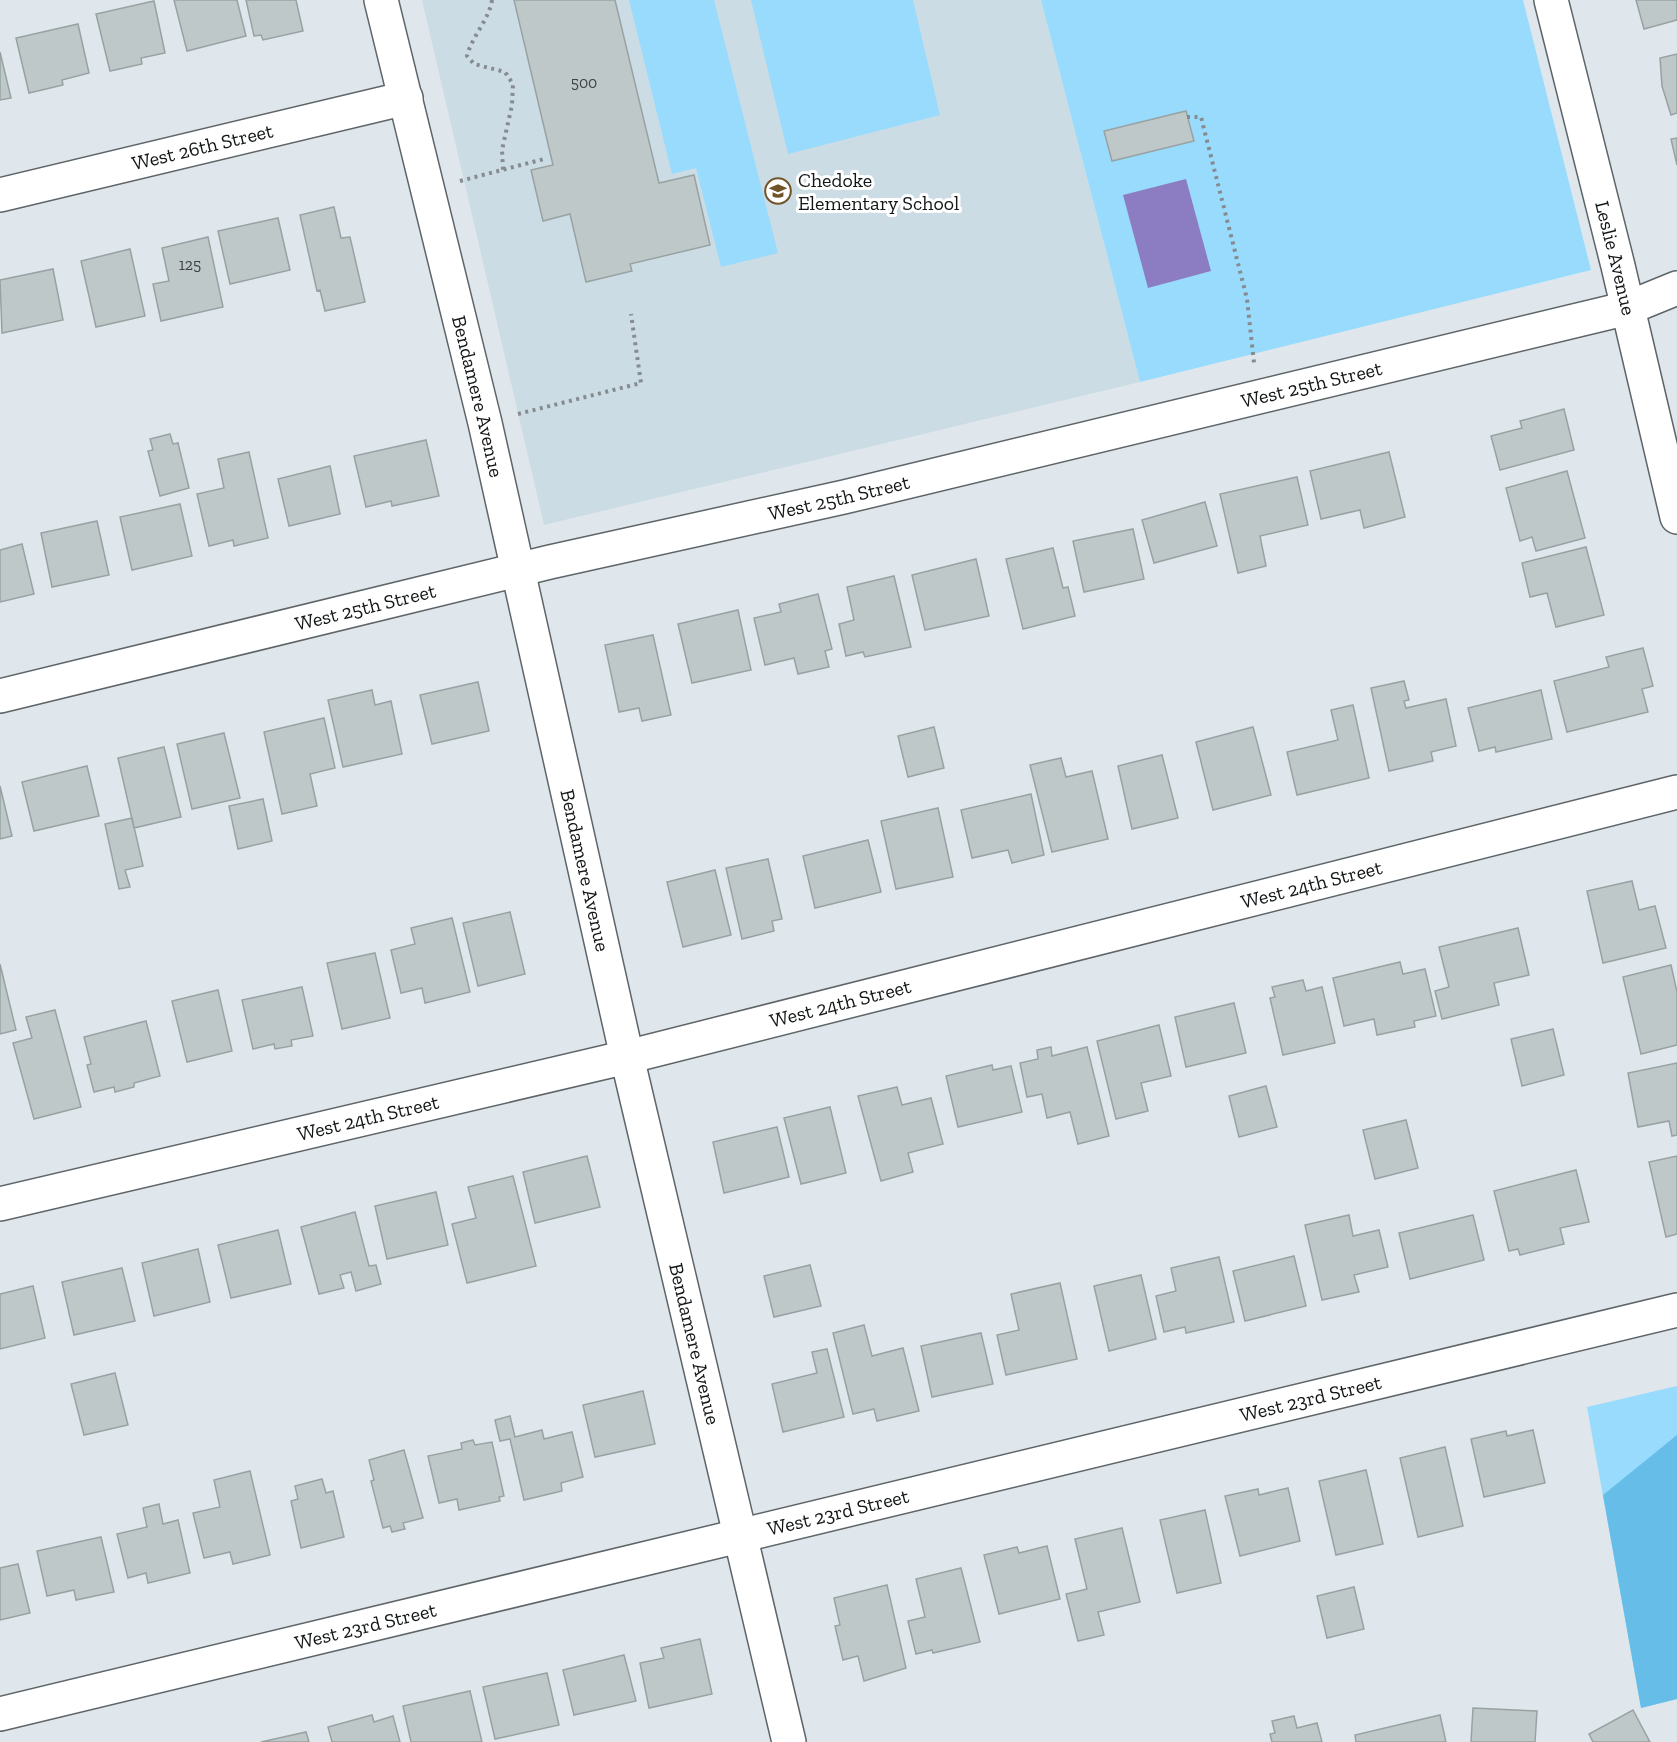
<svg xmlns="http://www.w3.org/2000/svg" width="1677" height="1742" font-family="'Zilla Slab',serif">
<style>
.built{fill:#ccdce5}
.green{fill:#98dbfd}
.forest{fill:#66bee8}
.water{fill:#8c7cc2}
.building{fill:#bfc8c9;stroke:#98a2a2;stroke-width:1.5}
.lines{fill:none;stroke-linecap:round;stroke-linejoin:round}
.minor-casing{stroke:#5e6569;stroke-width:36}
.path{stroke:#868b8f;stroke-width:4;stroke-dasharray:3 4.5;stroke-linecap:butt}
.minor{stroke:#fff;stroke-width:33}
.labels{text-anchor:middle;stroke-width:6;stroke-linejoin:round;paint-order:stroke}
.number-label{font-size:16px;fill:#3e4244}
.street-label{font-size:20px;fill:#131617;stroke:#fff}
.poi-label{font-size:20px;fill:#131617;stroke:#fff;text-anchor:start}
</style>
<rect width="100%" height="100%" fill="#dfe7ec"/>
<path class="built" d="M422 0H1041L1140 382 544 525Z"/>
<path class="green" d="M629 0H714L778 253 721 267 696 168 672 174Z
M751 0H913L940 115 788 154Z
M1041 0H1523L1591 270 1140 382Z
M1677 1386V1699L1641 1708 1587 1407Z"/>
<path class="forest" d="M1677 1435V1699L1641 1708 1603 1495Z"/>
<path class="water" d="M1186 179 1211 271 1148 288 1123 195Z"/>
<path class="building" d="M174 0H237L246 36 187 51Z
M246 0H296L303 31 263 40 261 35 254 36Z
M514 0H615L659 183 694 175 710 245 630 264 632 271 586 282 570 214 543 221 531 170 553 165Z
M1636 0H1677V20L1644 29Z
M154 1 165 53 141 58 142 64 110 71 96 14Z
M78 24 89 73 62 80 63 85 29 93 16 38Z
M0 52 11 98 0 100Z
M1677 54V113L1671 115 1662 86 1660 58Z
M1186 111 1194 141 1112 161 1104 131Z
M1677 138V165L1671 139Z
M334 207 341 238 350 237 365 302 325 311 320 290 317 291 300 215Z
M278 218 290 270 230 284 218 231Z
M208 237 223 307 161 321 153 284 169 281 162 248Z
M130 249 145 316 96 327 81 261Z
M53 269 63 320 2 333 0 280Z
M1564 409 1574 450 1500 470 1491 436 1522 428 1520 421Z
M170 434 173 444 178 443 189 488 160 496 148 451 153 450 150 439Z
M426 440 439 496 392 506 391 501 366 507 354 456Z
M249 452 268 538 234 546 233 540 209 546 197 494 224 488 218 459Z
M1389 452 1405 517 1364 528 1360 510 1321 519 1310 471Z
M330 466 340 514 289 526 278 479Z
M1567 471 1585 538 1536 551 1532 537 1520 541 1506 488Z
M1297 477 1308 525 1260 536 1266 566 1238 573 1220 494Z
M1205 502 1217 546 1154 563 1142 520Z
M180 504 192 556 132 570 120 517Z
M97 521 109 575 52 587 41 533Z
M1133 529 1144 579 1084 592 1073 541Z
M22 544 34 594 0 602V550Z
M1586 547 1604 615 1556 627 1547 593 1530 597 1522 563Z
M1053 548 1063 588 1068 587 1075 616 1023 629 1006 559Z
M976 559 989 616 925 630 912 575Z
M894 576 911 647 865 657 863 652 846 656 839 624 854 620 847 587Z
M818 594 832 649 825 651 829 667 798 674 794 658 765 665 754 618 781 612 779 604Z
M738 610 751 670 692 683 678 624Z
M653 635 671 715 642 721 639 708 619 712 605 645Z
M1643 648 1653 686 1642 689 1648 712 1567 732 1554 681 1609 667 1606 657Z
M1404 681 1409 700 1404 701 1406 708 1446 699 1456 746 1431 752 1433 761 1389 771 1371 688Z
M478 682 489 731 432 744 420 695Z
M372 690 375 705 391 701 402 754 343 767 328 700Z
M1541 690 1552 739 1496 752 1495 747 1479 751 1468 708Z
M1353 705 1369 778 1297 795 1287 752 1338 740 1331 710Z
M324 718 335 768 310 774 317 806 282 814 264 732Z
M934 727 944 768 908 777 898 736Z
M1253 727 1271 795 1213 810 1196 742Z
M224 733 240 798 192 809 177 744Z
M164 747 181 817 134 828 118 758Z
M1162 755 1178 818 1132 829 1118 766Z
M1061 758 1066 777 1092 771 1108 839 1052 852 1030 765Z
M87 766 99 816 34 831 22 782Z
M0 786 12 836 0 839Z
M1031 794 1044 855 1012 863 1008 850 972 858 961 810Z
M263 799 272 841 238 849 229 806Z
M938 808 953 877 896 889 881 821Z
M132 818 143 866 125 870 130 887 119 889 105 824Z
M868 840 881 892 815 908 803 856Z
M768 859 782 919 772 921 774 931 742 939 726 868Z
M715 870 731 935 683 947 667 882Z
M1632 881 1639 910 1655 906 1666 948 1603 963 1587 891Z
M510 912 525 974 478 986 463 923Z
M452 918 470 992 425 1003 422 988 401 993 391 950 415 944 411 928Z
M1518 928 1529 975 1494 983 1499 1005 1442 1019 1435 991 1449 987 1439 947Z
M375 953 390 1018 342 1029 327 963Z
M1400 962 1403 974 1425 969 1436 1016 1414 1021 1415 1027 1377 1035 1374 1019 1344 1026 1333 978Z
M0 964 16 1030 0 1034Z
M1671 965 1677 992V1045L1641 1054 1623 977Z
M1303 980 1306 991 1322 987 1335 1043 1283 1055 1270 998 1275 997 1272 987Z
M302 987 313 1036 291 1040 292 1046 275 1049 274 1044 253 1049 242 1000Z
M218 990 232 1051 187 1062 172 1001Z
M1234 1003 1246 1053 1186 1067 1175 1017Z
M55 1010 81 1107 34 1119 13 1043 32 1038 26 1017Z
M146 1021 160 1076 134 1083V1087L115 1092 114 1087 94 1092 87 1065 91 1064 84 1037Z
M1159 1025 1171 1076 1141 1083 1148 1111 1116 1119 1097 1041Z
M1553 1029 1564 1075 1522 1086 1511 1039Z
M1051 1047 1052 1056 1087 1047 1109 1136 1078 1144 1070 1112 1047 1118 1042 1094 1027 1097 1020 1063 1038 1059 1037 1050Z
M1677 1063V1135L1672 1136 1669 1121 1638 1127 1628 1073Z
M992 1065 993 1070 1011 1066 1022 1112 958 1127 946 1076Z
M1266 1086 1277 1127 1239 1137 1229 1096Z
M897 1087 902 1105 931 1098 943 1144 908 1153 913 1172 881 1181 858 1096Z
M830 1107 846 1173 801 1184 784 1118Z
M1406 1120 1418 1168 1375 1179 1363 1130Z
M777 1127 789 1177 724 1193 713 1142Z
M587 1156 600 1207 535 1223 523 1172Z
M1677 1156V1234L1666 1237 1649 1162Z
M1576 1170 1589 1222 1560 1228 1564 1244 1520 1255 1518 1249 1509 1251 1494 1191Z
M513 1176 536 1266 467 1283 452 1224 476 1218 468 1187Z
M436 1192 448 1245 387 1259 375 1206Z
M355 1212 369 1266 376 1265 381 1284 356 1291 351 1272 340 1275 344 1288 319 1294 301 1227Z
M1349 1215 1353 1236 1379 1230 1388 1267 1354 1275 1359 1292 1322 1300 1305 1225Z
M1473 1215 1484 1260 1410 1279 1399 1233Z
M278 1230 291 1284 231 1298 218 1245Z
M198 1249 210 1302 154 1316 142 1263Z
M1294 1256 1306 1306 1245 1321 1233 1271Z
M1219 1257 1234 1322 1186 1333 1185 1327 1164 1332 1156 1296 1176 1291 1171 1268Z
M810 1265 821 1306 774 1317 764 1276Z
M122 1268 135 1321 74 1335 62 1282Z
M1141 1275 1156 1339 1109 1351 1094 1286Z
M1060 1283 1077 1359 1006 1375 997 1335 1019 1330 1011 1294Z
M33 1286 45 1338 0 1349V1294Z
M864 1325 872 1356 903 1348 919 1411 877 1421 874 1409 853 1414 833 1333Z
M981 1333 993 1384 932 1397 921 1346Z
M827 1349 844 1417 783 1432 772 1384 817 1373 812 1352Z
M115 1373 128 1425 84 1435 71 1384Z
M643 1391 655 1444 595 1457 583 1405Z
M510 1416 515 1437 542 1430 544 1439 572 1432 583 1477 561 1483 562 1491 524 1500 510 1439 500 1441 495 1420Z
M1533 1430 1545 1483 1484 1497 1471 1439 1506 1431 1507 1436Z
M473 1440 475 1445 492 1442 504 1496 499 1497 500 1501 459 1510 457 1499 439 1503 428 1456 462 1449 461 1443Z
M1445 1447 1463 1526 1418 1537 1400 1458Z
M404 1450 423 1518 403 1523 405 1529 392 1532 390 1526 383 1528 371 1481 374 1480 369 1460Z
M1366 1470 1383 1544 1336 1555 1319 1481Z
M250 1471 270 1555 233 1564 230 1552 204 1558 193 1513 220 1507 214 1480Z
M322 1479 326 1493 333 1491 344 1537 301 1548 291 1501 298 1499 295 1486Z
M1288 1488 1300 1541 1240 1556 1225 1496 1258 1489 1259 1495Z
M159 1504 163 1524 178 1520 190 1573 148 1583 146 1573 128 1578 117 1534 147 1527 143 1508Z
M1205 1510 1221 1583 1177 1593 1160 1520Z
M1122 1528 1140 1602 1098 1612 1104 1635 1078 1641 1066 1594 1087 1589 1075 1539Z
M101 1537 114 1592 76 1600 74 1590 47 1596 37 1551Z
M1047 1546 1060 1599 999 1614 984 1555 1017 1547 1019 1553Z
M18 1564 30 1613 0 1620V1568Z
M961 1568 980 1642 933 1653 932 1650 916 1654 908 1621 925 1617 916 1579Z
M887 1585 906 1668 864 1681 858 1656 843 1660 835 1626 840 1625 834 1598Z
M1354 1587 1364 1629 1327 1638 1317 1596Z
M700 1639 712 1694 649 1708 640 1663 664 1658 661 1648Z
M624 1655 636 1701 574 1715 563 1670Z
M547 1673 559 1725 495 1739 483 1687Z
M470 1691 482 1742H411L403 1706Z
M1473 1708 1537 1711 1535 1742H1471Z
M1633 1710 1650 1742H1593L1589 1734Z
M372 1715 374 1722 393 1716 400 1742H332L328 1727Z
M1440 1715 1446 1742H1356L1355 1735Z
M1294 1716 1297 1728 1317 1723 1322 1742H1272L1270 1734 1275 1733 1272 1721Z
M306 1732 309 1742H261Z"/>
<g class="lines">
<g class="minor-casing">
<g id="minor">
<path id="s1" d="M381 0 485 423 627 1057 789 1742"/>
<path id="s2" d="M1551 0 1618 266 1677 517"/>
<path id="s3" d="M0 195 406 98"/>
<path id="s4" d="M0 696 550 562 844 497 1628 308 1677 288"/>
<path id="s5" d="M0 1204 627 1057 1677 792"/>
<path id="s6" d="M0 1714 1677 1310"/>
</g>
</g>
<path class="path" d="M492 0C489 20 472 36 467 56L474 64 505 72 513 84 512 105 502 150 503 170
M1187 117H1201L1247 299 1254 363
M460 181 544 159
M518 414 641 383 631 314"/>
<use href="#minor" class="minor"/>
</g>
<defs>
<g id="school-ring" transform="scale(1.35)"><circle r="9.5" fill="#fff" stroke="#715428" stroke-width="1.5"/><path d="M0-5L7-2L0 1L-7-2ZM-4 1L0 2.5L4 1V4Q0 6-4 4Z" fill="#715428"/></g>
</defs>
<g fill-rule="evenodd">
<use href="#school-ring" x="778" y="191"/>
</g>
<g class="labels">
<g class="number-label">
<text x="584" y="88">500</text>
<text x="190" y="270">125</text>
</g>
<g class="street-label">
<text dy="7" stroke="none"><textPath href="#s3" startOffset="208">West 26th Street</textPath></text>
<text dy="7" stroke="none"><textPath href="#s2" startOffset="266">Leslie Avenue</textPath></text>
<text dy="7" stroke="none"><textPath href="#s4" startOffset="1348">West 25th Street</textPath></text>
<text dy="7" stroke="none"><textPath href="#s1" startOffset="408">Bendamere Avenue</textPath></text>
<text dy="7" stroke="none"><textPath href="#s4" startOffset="862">West 25th Street</textPath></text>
<text dy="7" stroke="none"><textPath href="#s4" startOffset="376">West 25th Street</textPath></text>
<text dy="7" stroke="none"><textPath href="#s1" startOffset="894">Bendamere Avenue</textPath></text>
<text dy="7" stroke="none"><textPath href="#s5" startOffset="1350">West 24th Street</textPath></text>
<text dy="7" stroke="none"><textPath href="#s5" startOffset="864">West 24th Street</textPath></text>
<text dy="7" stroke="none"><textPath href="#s5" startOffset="378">West 24th Street</textPath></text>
<text dy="7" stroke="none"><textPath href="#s1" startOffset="1380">Bendamere Avenue</textPath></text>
<text dy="7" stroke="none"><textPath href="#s6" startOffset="1348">West 23rd Street</textPath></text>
<text dy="7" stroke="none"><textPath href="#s6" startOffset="862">West 23rd Street</textPath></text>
<text dy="7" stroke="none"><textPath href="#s6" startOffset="376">West 23rd Street</textPath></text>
</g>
<g class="poi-label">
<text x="798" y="187">Chedoke<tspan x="798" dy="23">Elementary School</tspan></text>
</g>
</g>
</svg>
